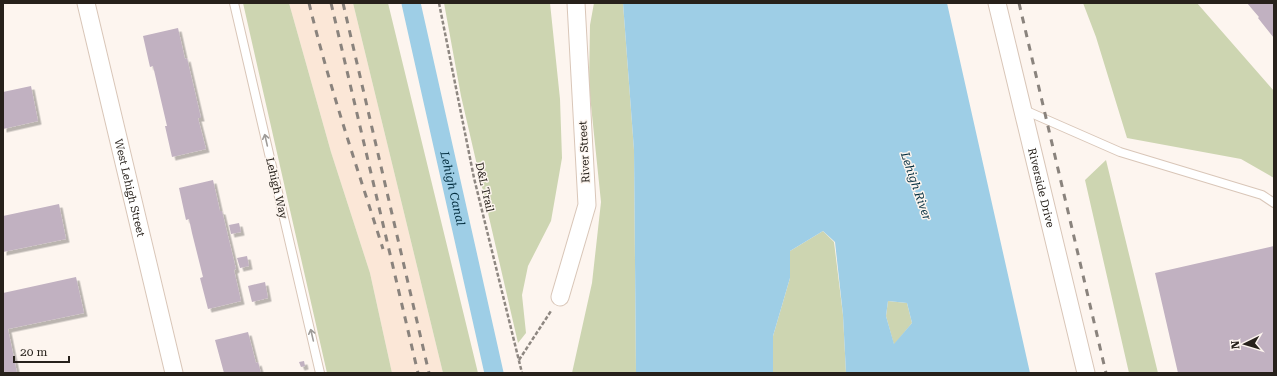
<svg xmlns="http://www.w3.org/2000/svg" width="1277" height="376" font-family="'Roboto Serif',serif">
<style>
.built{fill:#fbe7d7}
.green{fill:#cdd5b1}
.water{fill:#9ecee6;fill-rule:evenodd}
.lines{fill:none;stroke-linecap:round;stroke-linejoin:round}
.canal{stroke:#9ecee6;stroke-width:19}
.building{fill:#c1b1c1;filter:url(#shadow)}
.lane-casing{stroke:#d9c6b8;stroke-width:10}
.street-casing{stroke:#d9c6b8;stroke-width:19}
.path{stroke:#8e8781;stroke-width:2.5;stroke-dasharray:4 2;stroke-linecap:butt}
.lane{stroke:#fff;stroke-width:8}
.street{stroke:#fff;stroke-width:17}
.rail{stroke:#8a837d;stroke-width:3;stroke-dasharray:7 7;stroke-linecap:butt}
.oneway{stroke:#9e9b98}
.labels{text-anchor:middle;stroke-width:3;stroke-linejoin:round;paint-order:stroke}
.street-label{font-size:11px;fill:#27211b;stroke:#fdf5ef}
.water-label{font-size:12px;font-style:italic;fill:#032e3f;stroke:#fdf5ef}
</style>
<defs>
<filter id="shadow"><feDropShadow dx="3.5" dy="3.5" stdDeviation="0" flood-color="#0004"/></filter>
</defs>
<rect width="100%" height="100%" fill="#fdf5ef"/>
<path class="built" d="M289 3H353L443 373H392L370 273 331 152Z"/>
<path class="green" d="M243 3H289L331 152 370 273 392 373H327Z
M353 3H388L478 373H443Z
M444 3H550L560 99 562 158 551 221 528 266 522 295 526 333 518 343 461 96Z
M594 3H623L634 150 636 373H572L592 283 601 202 589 86 590 25Z
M1083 3H1197L1274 91V178L1241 159 1127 138 1096 37Z
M1106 160 1158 373H1129L1085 180Z
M823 231 834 242 843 315 846 373H773V336L790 278V251Z
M888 301 907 303 912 323 894 345 886 316Z"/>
<path class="water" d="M623 3H947L1030 373H846L843 315 835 242 823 231 790 251V278L773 336V373H636L634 150ZM888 301 907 303 912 323 894 344 886 316Z"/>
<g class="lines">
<path class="canal" id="s1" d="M411 3 494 373"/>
</g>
<path class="building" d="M1247 3H1274V38L1258 18 1259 17Z
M178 28 185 59 187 58 201 118H198L206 149 172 157 165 126H167L153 66 150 67 143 36Z
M31 86 38 121 3 129V92Z
M213 180 220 211H222L236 269 234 270 241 301 208 309 200 278 203 277 192 233 189 219 186 220 179 188Z
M59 204 66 239 3 252V216Z
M239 223 241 232 231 234 229 225Z
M1274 246V373H1178L1155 273Z
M247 256 249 266 240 268 237 258Z
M76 277 84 313 8 329 17 373H3V293Z
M265 282 268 298 252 302 248 286Z
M248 332 256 363 258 362 261 373H224L215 340Z
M304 361 305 366 301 367 299 362Z"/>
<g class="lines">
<g class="lane-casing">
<path id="lane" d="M234 3 320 373
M1022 109 1120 152 1262 195 1274 203"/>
</g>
<g class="street-casing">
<g id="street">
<path id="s2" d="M86 3 174 373"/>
<path id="s3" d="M997 3 1086 373"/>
<path d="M560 297 587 205 576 3"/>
</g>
</g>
<path class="path" d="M439 3 474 178 522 373
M519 360 551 311"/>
<use href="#lane" class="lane"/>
<use href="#street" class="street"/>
<path class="rail" d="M309 3C329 86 357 167 383 249
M331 3 418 373
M343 3 429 373
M1019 3 1106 373"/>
</g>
<defs><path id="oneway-shaft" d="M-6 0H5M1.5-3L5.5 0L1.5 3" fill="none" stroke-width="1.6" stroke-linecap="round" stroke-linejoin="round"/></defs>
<g class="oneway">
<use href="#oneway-shaft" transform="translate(266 140) rotate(-103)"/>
<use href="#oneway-shaft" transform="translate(312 335) rotate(-103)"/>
</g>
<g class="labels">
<g class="street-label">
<text transform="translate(584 152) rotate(-93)" y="4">River Street</text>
<text transform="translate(485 187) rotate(77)" y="4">D&amp;L Trail</text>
<text dy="4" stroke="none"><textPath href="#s2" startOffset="190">West Lehigh Street</textPath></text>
<text transform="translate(277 188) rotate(77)" y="4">Lehigh Way</text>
<text dy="4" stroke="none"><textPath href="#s3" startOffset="190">Riverside Drive</textPath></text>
</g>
<g class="water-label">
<text transform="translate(916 186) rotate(71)" y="4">Lehigh River</text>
<text dy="4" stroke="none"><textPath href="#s1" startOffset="190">Lehigh Canal</textPath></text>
</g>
</g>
<rect width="1277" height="376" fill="none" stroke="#27211b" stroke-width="8"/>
<g transform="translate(1245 344) rotate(265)" stroke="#fdf5ef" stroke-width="3" paint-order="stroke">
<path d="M0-3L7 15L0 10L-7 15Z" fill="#27211b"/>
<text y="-6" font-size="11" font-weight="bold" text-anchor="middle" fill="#27211b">N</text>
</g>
<path d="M14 356v6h55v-6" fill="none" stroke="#27211b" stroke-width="2"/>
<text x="20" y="356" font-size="12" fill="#27211b" stroke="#fdf5ef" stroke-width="3" paint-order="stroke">20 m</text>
</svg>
